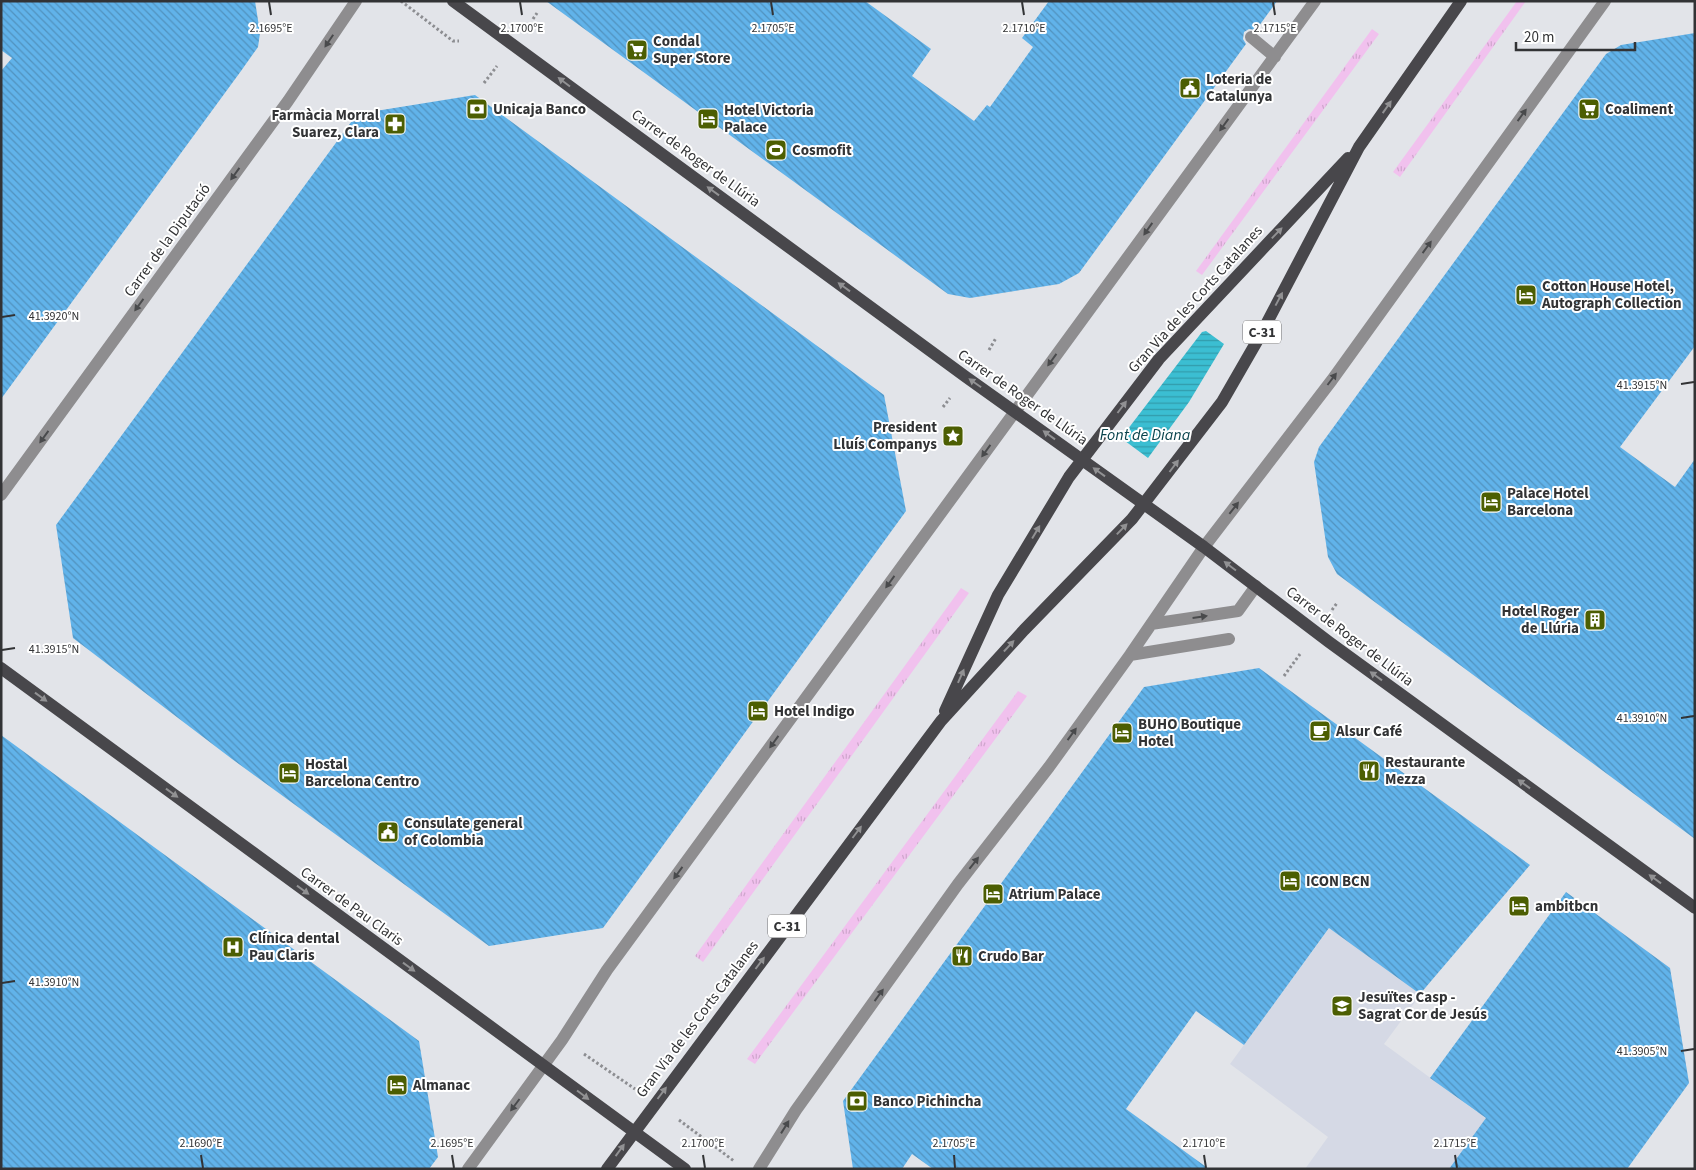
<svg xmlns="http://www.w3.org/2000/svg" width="1696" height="1170" font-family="'Source Sans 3',sans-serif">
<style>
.built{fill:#d5d9e5}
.grass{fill:url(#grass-tufts)}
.water{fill:url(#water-rules)}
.building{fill:url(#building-back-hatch)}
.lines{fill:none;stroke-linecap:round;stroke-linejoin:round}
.path{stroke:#8c8d91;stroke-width:3;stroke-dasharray:2.5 2.5;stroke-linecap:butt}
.minor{stroke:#8e8d8f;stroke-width:12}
.major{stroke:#48474b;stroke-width:12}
.oneway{fill:#494a4c}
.oneway2{fill:#919193}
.ticks{fill:none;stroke:#323335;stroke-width:2}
.labels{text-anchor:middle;stroke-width:4;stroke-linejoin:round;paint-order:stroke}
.shield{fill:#fff;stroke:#707072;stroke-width:1}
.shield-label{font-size:14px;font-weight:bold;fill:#323335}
.poi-label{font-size:15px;font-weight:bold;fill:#323335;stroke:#fff;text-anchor:start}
.street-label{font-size:15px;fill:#323335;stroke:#fff}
.water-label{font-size:16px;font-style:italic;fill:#0a444d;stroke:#fff}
.ticks-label{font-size:12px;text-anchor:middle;fill:#323335;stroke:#fff;stroke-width:4;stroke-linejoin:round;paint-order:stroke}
</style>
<defs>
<pattern id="grass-tufts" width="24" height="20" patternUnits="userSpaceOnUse" patternTransform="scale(1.25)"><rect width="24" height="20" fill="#f1c1ee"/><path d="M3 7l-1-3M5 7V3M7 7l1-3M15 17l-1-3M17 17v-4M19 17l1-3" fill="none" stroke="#cfa6cd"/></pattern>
<pattern id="water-rules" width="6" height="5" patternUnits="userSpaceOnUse" patternTransform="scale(1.25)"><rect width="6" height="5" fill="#3bbed2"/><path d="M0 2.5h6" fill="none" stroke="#329bab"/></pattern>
<pattern id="building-back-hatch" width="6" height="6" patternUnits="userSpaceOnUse" patternTransform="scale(1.25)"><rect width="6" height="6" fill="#61b3ea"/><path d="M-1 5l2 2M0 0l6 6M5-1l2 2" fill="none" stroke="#5192be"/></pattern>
</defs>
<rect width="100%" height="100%" fill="#e2e4e9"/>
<path class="built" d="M1429 792 1521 859 1384 1044 1477 1112 1613 926 1670 968 1689 1083 1627 1169H1305L1328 1137 1230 1064Z"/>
<path class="grass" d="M1517 1H1526L1400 177 1393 172Z
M1372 29 1379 34 1202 275 1196 271Z
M961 588 969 593 703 962 695 956Z
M1018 691 1027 696 755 1064 747 1059Z"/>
<path class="water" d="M1206 331 1224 344 1189 402 1148 458 1121 438 1202 332Z"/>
<path class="building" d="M1 1H255L260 33 258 47 241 71 1 399V71L12 58 1 50Z
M546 1H865L931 49 912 76 974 121 987 105 990 107 1033 47 1022 38 1049 1H1277L1256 30 1249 29 1244 32 1243 39 1246 44 1079 273 1059 284 970 298 948 294Z
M1695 33V346L1620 447 1675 487 1695 459V839L1337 574 1328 557 1314 462 1319 447 1606 54 1621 45Z
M475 95 884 395 906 511 603 928 489 946 232 759 73 638 56 525 357 114Z
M1259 668 1530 865 1420 994 1329 928 1244 1045 1196 1011 1126 1109 1209 1169H933L912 1154 902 1169H853L843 1101 1144 687Z
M1 735 419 1041 438 1157 429 1169H1Z
M1566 892 1670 968 1689 1083 1627 1169H1449L1486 1118 1430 1078Z"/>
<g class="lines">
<path class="path" d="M401 1 453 41H459
M533 19 537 13
M484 83 497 66
M989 350 996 338
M943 407 950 398
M1332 610 1337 603
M1284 676 1300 654
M584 1054 635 1089
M679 1120 734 1161"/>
<path class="minor" d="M1251 37 1275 57
M1 495 288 101 356 1
M1151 624 1238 611 1256 586
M1130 655 1229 639
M468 1169 562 1040 607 970 1315 1
M759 1169 796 1110 958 884 1049 767 1130 655 1204 547 1332 380 1605 1"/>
<path class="major" d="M453 1 966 377 1204 547 1329 642 1695 908
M1 668 685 1169
M945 711 998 595 1069 477 1159 359 1348 158
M607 1169 941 721 1024 630 1132 519 1222 402 1260 336 1359 147 1461 1"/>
</g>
<defs><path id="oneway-solid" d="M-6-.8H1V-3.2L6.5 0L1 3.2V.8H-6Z" transform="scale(1.25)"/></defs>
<g class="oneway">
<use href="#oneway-solid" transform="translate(329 41) rotate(124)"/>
<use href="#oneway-solid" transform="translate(1522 115) rotate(-54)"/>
<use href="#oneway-solid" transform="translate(1224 125) rotate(126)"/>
<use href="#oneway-solid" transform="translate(235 174) rotate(126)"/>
<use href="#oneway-solid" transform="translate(1148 229) rotate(125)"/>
<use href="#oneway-solid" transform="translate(1427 247) rotate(-54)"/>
<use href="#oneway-solid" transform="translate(139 305) rotate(126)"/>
<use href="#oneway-solid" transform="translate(1052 360) rotate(126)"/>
<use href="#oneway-solid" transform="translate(1332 379) rotate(-53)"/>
<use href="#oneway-solid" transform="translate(44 437) rotate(126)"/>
<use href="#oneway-solid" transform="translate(986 451) rotate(126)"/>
<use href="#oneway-solid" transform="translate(1234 508) rotate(-52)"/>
<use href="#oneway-solid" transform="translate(890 582) rotate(126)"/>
<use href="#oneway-solid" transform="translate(1200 617) rotate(-8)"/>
<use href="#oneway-solid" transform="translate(1072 734) rotate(-54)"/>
<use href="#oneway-solid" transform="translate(774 742) rotate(126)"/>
<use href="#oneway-solid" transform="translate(974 863) rotate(-52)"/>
<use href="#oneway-solid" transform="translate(678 873) rotate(126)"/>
<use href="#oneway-solid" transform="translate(879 995) rotate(-54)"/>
<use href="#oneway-solid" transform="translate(515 1105) rotate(127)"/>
<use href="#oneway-solid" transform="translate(785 1127) rotate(-58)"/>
</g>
<g class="oneway2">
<use href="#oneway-solid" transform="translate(564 82) rotate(-143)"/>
<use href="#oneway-solid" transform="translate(1387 107) rotate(-55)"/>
<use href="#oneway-solid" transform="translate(713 191) rotate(-144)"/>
<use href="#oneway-solid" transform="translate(1277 233) rotate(-46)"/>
<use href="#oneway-solid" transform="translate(844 287) rotate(-144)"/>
<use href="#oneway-solid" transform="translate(1279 299) rotate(-62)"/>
<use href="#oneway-solid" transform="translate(975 383) rotate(-145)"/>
<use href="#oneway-solid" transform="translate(1122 407) rotate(-53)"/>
<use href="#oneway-solid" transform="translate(1049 435) rotate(-144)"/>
<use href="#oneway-solid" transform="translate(1174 466) rotate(-53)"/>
<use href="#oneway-solid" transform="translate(1099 472) rotate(-144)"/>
<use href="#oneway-solid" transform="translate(1122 529) rotate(-46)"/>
<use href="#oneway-solid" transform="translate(1036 532) rotate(-59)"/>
<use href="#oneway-solid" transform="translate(1230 566) rotate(-143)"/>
<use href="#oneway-solid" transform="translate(1009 646) rotate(-47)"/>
<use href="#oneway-solid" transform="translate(961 676) rotate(-66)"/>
<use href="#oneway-solid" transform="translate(1376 676) rotate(-144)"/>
<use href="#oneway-solid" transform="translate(41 697) rotate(36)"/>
<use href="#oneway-solid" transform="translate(1524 784) rotate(-144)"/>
<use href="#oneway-solid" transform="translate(172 793) rotate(36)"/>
<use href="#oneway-solid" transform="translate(857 832) rotate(-53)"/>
<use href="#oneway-solid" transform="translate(1655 879) rotate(-144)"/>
<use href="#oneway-solid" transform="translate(303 890) rotate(36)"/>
<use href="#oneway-solid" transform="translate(760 963) rotate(-53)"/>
<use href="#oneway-solid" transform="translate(409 967) rotate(36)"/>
<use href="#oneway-solid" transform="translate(662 1093) rotate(-53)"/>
<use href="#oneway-solid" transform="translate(583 1095) rotate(37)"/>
<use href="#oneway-solid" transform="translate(620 1150) rotate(-54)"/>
</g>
<path class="ticks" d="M269 2 271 15M520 2 522 15M771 2 773 15M1022 2 1024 15M1273 2 1275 15M2 317 15 315M1681 384 1694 382M2 650 15 648M1681 718 1694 716M2 983 15 981M1681 1051 1694 1049M201 1155 203 1168M452 1155 454 1168M703 1155 705 1168M954 1155 955 1168M1204 1155 1206 1168M1455 1155 1457 1168"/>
<defs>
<g id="supermarket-square" transform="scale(1.125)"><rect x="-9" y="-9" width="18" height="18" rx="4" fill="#4c5e02" stroke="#fff"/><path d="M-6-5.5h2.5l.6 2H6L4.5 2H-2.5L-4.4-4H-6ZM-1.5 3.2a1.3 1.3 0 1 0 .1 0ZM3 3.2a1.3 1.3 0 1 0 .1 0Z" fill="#fff"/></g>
<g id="civic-square" transform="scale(1.125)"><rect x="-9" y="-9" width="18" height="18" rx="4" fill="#4c5e02" stroke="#fff"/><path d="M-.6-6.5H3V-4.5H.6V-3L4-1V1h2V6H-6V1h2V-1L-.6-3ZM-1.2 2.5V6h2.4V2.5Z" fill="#fff"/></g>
<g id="bank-square" transform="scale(1.125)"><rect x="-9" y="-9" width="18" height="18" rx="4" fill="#4c5e02" stroke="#fff"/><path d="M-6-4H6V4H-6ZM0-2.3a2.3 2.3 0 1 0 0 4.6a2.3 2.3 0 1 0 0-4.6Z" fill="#fff"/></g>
<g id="hotel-square" transform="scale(1.125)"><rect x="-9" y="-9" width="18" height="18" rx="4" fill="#4c5e02" stroke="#fff"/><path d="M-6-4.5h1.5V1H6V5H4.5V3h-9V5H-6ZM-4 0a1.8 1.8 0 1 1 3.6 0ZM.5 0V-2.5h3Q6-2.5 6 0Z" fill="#fff"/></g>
<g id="pharmacy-square" transform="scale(1.125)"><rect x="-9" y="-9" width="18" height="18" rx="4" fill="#4c5e02" stroke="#fff"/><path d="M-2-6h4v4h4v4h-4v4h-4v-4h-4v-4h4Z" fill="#fff"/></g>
<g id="stadium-square" transform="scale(1.125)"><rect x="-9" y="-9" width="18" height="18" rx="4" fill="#4c5e02" stroke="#fff"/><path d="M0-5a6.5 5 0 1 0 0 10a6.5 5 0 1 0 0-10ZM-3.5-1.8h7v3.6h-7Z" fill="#fff"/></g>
<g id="sight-square" transform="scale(1.125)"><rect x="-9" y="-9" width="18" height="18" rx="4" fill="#4c5e02" stroke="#fff"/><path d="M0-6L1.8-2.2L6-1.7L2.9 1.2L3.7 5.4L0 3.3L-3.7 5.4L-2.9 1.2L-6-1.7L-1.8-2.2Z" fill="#fff"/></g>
<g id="building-square" transform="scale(1.125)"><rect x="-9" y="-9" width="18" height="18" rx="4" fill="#4c5e02" stroke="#fff"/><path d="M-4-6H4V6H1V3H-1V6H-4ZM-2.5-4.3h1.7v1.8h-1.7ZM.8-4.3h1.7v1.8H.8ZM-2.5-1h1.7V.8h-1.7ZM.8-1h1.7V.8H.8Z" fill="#fff"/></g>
<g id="cafe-square" transform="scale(1.125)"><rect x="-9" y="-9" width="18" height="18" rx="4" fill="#4c5e02" stroke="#fff"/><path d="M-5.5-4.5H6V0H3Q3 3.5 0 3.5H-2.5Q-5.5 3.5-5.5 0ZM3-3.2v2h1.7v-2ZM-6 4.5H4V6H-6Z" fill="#fff"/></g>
<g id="restaurant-square" transform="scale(1.125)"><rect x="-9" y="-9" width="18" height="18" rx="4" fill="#4c5e02" stroke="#fff"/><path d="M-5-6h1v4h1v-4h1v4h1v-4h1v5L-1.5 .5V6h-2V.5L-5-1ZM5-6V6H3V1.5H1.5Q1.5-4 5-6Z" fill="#fff"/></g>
<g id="hospital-square" transform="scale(1.125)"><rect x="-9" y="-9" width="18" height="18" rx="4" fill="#4c5e02" stroke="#fff"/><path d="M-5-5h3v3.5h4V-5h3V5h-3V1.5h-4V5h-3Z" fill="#fff"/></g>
<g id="school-square" transform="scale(1.125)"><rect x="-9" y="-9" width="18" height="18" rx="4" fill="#4c5e02" stroke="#fff"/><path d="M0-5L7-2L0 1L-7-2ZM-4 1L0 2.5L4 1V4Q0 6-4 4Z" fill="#fff"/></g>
</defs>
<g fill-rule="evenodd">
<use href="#supermarket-square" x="637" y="50"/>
<use href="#civic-square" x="1190" y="88"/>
<use href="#bank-square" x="477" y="109"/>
<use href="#supermarket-square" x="1589" y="109"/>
<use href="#hotel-square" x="708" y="119"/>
<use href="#pharmacy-square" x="395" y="124"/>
<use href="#stadium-square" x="776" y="150"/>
<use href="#hotel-square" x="1526" y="295"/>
<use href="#sight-square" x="953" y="436"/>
<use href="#hotel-square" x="1491" y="502"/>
<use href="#building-square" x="1595" y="620"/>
<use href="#hotel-square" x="758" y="711"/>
<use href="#cafe-square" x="1320" y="731"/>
<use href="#hotel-square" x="1122" y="733"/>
<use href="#restaurant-square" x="1369" y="771"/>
<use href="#hotel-square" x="289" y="773"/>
<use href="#civic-square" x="388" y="832"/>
<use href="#hotel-square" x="1290" y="881"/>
<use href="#hotel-square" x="993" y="894"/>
<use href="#hotel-square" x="1519" y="906"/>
<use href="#hospital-square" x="233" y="947"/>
<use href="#restaurant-square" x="962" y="956"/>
<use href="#school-square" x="1342" y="1006"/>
<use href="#hotel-square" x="397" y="1085"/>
<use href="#bank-square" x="857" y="1101"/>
</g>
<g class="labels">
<g class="shield">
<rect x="1243" y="320.5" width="38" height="23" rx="4"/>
<rect x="768" y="914.5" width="38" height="23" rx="4"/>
</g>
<g class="shield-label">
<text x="1262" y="337">C-31</text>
<text x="787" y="931">C-31</text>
</g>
<g class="poi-label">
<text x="653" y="46">Condal<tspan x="653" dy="17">Super Store</tspan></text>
<text x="1206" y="84">Loteria de<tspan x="1206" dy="17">Catalunya</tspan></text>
<text x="493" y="114">Unicaja Banco</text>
<text x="1605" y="114">Coaliment</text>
<text x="724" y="115">Hotel Victoria<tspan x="724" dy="17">Palace</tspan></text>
<text x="379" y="120" text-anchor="end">Farmàcia Morral<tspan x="379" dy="17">Suarez, Clara</tspan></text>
<text x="792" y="155">Cosmofit</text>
<text x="1542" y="291">Cotton House Hotel,<tspan x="1542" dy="17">Autograph Collection</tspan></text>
<text x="937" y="432" text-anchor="end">President<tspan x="937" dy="17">Lluís Companys</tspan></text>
<text x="1507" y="498">Palace Hotel<tspan x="1507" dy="17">Barcelona</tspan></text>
<text x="1579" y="616" text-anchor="end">Hotel Roger<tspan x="1579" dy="17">de Llúria</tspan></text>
<text x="774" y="716">Hotel Indigo</text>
<text x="1138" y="729">BUHO Boutique<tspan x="1138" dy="17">Hotel</tspan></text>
<text x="1336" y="736">Alsur Café</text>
<text x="1385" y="767">Restaurante<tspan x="1385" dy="17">Mezza</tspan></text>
<text x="305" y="769">Hostal<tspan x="305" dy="17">Barcelona Centro</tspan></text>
<text x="404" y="828">Consulate general<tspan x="404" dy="17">of Colombia</tspan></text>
<text x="1306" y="886">ICON BCN</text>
<text x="1009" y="899">Atrium Palace</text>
<text x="1535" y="911">ambitbcn</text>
<text x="249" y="943">Clínica dental<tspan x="249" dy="17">Pau Claris</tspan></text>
<text x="978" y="961">Crudo Bar</text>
<text x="1358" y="1002">Jesuïtes Casp -<tspan x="1358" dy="17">Sagrat Cor de Jesús</tspan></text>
<text x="413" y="1090">Almanac</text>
<text x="873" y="1106">Banco Pichincha</text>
</g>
<g class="street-label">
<text transform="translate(696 158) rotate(36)" y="5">Carrer de Roger de Llúria</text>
<text transform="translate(167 240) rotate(-54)" y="5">Carrer de la Diputació</text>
<text transform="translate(1195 299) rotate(-48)" y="5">Gran Via de les Corts Catalanes</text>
<text transform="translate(1023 397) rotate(35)" y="5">Carrer de Roger de Llúria</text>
<text transform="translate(1350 636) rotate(37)" y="5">Carrer de Roger de Llúria</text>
<text transform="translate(352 906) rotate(36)" y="5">Carrer de Pau Claris</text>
<text transform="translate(697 1019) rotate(-53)" y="5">Gran Via de les Corts Catalanes</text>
</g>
<g class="water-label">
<text x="1145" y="440">Font de Diana</text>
</g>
</g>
<g class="ticks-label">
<text x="271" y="32">2.1695°E</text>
<text x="522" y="32">2.1700°E</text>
<text x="773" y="32">2.1705°E</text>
<text x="1024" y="32">2.1710°E</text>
<text x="1275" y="32">2.1715°E</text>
<text x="54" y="320">41.3920°N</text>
<text x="1642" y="389">41.3915°N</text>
<text x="54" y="653">41.3915°N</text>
<text x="1642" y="722">41.3910°N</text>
<text x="54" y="986">41.3910°N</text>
<text x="1642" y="1055">41.3905°N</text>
<text x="201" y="1147">2.1690°E</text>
<text x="452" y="1147">2.1695°E</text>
<text x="703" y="1147">2.1700°E</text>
<text x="954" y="1147">2.1705°E</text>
<text x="1204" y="1147">2.1710°E</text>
<text x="1455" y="1147">2.1715°E</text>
</g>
<rect width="1696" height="1170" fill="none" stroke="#323335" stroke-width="5"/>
<path d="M1516 42v8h119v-8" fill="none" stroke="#323335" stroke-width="2.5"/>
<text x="1524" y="42" font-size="15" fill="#323335" stroke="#ffffff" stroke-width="4" paint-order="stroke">20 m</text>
</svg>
